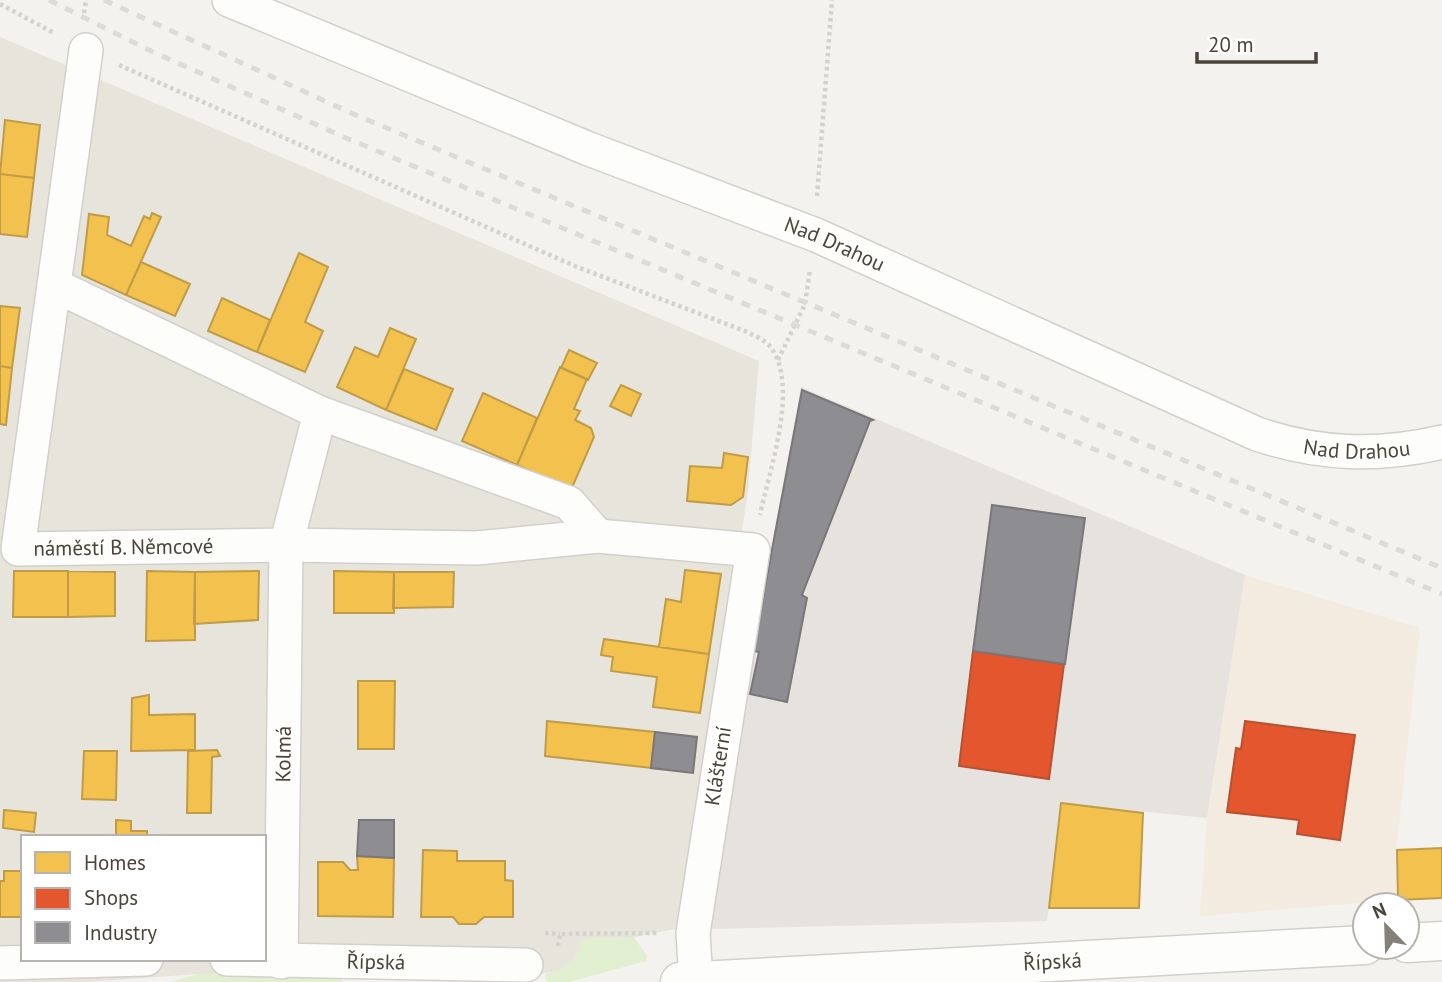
<svg xmlns="http://www.w3.org/2000/svg" width="1442" height="982" font-family="'PT Sans',sans-serif">
<style>
.residential{fill:#e7e4dc;fill-rule:evenodd}
.commercial{fill:#f3ebdf}
.industrial{fill:#e6e2de}
.green{fill:#e1eecf}
.homes{fill:#f2c14e;stroke:#c09c48;stroke-width:2}
.shops{fill:#e4572e;stroke:#b65131;stroke-width:2}
.industry{fill:#8d8d92;stroke:#797777;stroke-width:2}
.lines{fill:none;stroke-linecap:round;stroke-linejoin:round}
.minor-casing{stroke:#d2d0cb;stroke-width:36}
.tertiary-casing{stroke:#d2d0cb;stroke-width:41}
.path{stroke:#d3d2cc;stroke-width:4.5;stroke-dasharray:3.5 3.5;stroke-linecap:butt}
.minor{stroke:#fdfdfc;stroke-width:33}
.tertiary{stroke:#fdfdfc;stroke-width:38}
.rail{stroke:#dbdbda;stroke-width:5;stroke-dasharray:9 9;stroke-linecap:butt}
.labels{text-anchor:middle;stroke-width:7;stroke-linejoin:round;paint-order:stroke}
.street-label{font-size:21px;fill:#4b4439;stroke:#fff}
</style>
<rect width="100%" height="100%" fill="#f4f2ee"/>
<path class="residential" d="M0 37 759 361 748 491 681 928 634 937 581 939 578 954 566 970 515 977 198 974 86 982H0ZM23 837H264V959H23Z"/>
<path class="commercial" d="M1245 575 1420 628 1396 852 1398 900 1200 916 1207 818Z"/>
<path class="industrial" d="M801 387 1245 575 1207 818 1061 803 1047 921 706 929 752 650Z"/>
<path class="green" d="M634 937 647 956 646 961 569 982H547L545 974C568 969 577 962 581 939Z
M198 974 341 977 342 982H171Z"/>
<path class="homes" d="M5 120 40 125 34 178 0 174Z
M0 174 34 178 27 237 0 234Z
M152 213 161 217 126 295 82 275 89 214 109 217 107 235 131 246 144 216 150 219Z
M299 253 328 267 305 322 323 331 305 372 257 352Z
M141 262 190 284 175 316 126 295Z
M222 298 270 320 257 352 208 331Z
M0 306 20 308 12 368 0 366Z
M390 328 416 339 386 410 337 387 355 347 378 357Z
M569 350 597 363 588 380 561 368Z
M0 366 12 368 6 425 0 424Z
M560 367 587 379 574 409 580 411 575 420 591 428 594 437 571 490 517 465Z
M404 369 453 389 436 430 386 410Z
M621 385 641 394 631 416 610 406Z
M483 393 537 418 517 465 462 441Z
M724 453 748 457 743 497 731 505 687 501 690 466 722 468Z
M685 570 721 574 709 654 659 647 666 599 681 602Z
M14 571H68V617H13Z
M68 571 115 572V616L68 617Z
M147 571 195 572V640L146 641Z
M259 571 258 620 194 624 195 572Z
M334 571 394 572V613H334Z
M394 572H454L453 607 393 608Z
M604 639 709 654 700 713 653 707 657 677 611 671 613 657 601 655Z
M358 681H395L394 749H358Z
M149 695V715L195 714V750L131 751 132 698Z
M547 721 655 732 651 768 545 756Z
M217 750 220 756 212 757 211 813H187L188 751Z
M84 751H117L116 800 82 799Z
M1061 803 1143 813 1139 908H1049Z
M4 810 36 813 34 832 3 828Z
M116 820 131 821V831H147V837H116Z
M1442 848V898L1398 900 1397 850Z
M423 850 457 851V861H505V880L513 881V917H484L476 924H459L453 917H421Z
M357 856 394 858 393 917 318 916V862H343L350 870H358Z
M4 871H23V917H0V881H4Z"/>
<path class="shops" d="M973 651 1064 664 1049 779 959 766Z
M1245 721 1355 735 1340 840 1297 834 1299 820 1227 812 1236 748 1241 749Z"/>
<path class="industry" d="M802 390 873 420 870 421 802 595 807 598 787 702 750 694 759 652 753 651Z
M992 505 1085 518 1065 664 973 651Z
M655 732 697 737 693 773 651 768Z
M359 820H394V858L357 856Z"/>
<g class="lines">
<g class="minor-casing">
<g id="minor">
<path id="s1" d="M229 0 589 149 816 235 1257 434C1319 455 1378 457 1442 442"/>
<path id="s2" d="M86 50 18 549 286 545 477 548 598 536 753 550 693 933 696 982"/>
<path d="M54 285 320 413 569 503 598 536"/>
<path id="s3" d="M227 959 526 965"/>
<path id="s4" d="M281 962 286 545 320 413"/>
<path d="M0 963 146 959"/>
</g>
</g>
<g class="tertiary-casing">
<g id="tertiary">
<path d="M1407 943 1442 941"/>
<path id="s5" d="M680 982 1365 945"/>
</g>
</g>
<path class="path" d="M0 4 54 33
M84 13 86 0
M119 65 577 267 745 331C753 335 763 339 769 345 801 383 769 471 760 515
M817 196 832 0
M778 360 805 304 810 270
M545 933 560 934
M558 946 560 934 657 933"/>
<use href="#minor" class="minor"/>
<use href="#tertiary" class="tertiary"/>
<path class="rail" d="M49 0 153 52 346 138 1442 594
M104 0 358 116 1442 568"/>
</g>
<g class="labels">
<g class="street-label">
<text dy="7" stroke="none"><textPath href="#s1" startOffset="653">Nad Drahou</textPath></text>
<text dy="7" stroke="none"><textPath href="#s1" startOffset="1218">Nad Drahou</textPath></text>
<text dy="7" stroke="none"><textPath href="#s2" startOffset="609">náměstí B. Němcové</textPath></text>
<text dy="7" stroke="none"><textPath href="#s4" startOffset="208">Kolmá</textPath></text>
<text transform="translate(718 766) rotate(-81)" y="7">Klášterní</text>
<text dy="7" stroke="none"><textPath href="#s5" startOffset="373">Řípská</textPath></text>
<text dy="7" stroke="none"><textPath href="#s3" startOffset="149">Řípská</textPath></text>
</g>
</g>
<rect x="21" y="835" width="245" height="126" fill="#ffffff" stroke="#b7b4b0" stroke-width="2"/>
<rect x="35" y="852" width="35" height="21" fill="#f2c14e" stroke="#b7b4b0" stroke-width="2"/>
<text x="84" y="870" font-size="21" fill="#4b4439">Homes</text>
<rect x="35" y="888" width="35" height="21" fill="#e4572e" stroke="#b7b4b0" stroke-width="2"/>
<text x="84" y="905" font-size="21" fill="#4b4439">Shops</text>
<rect x="35" y="922" width="35" height="21" fill="#8d8d92" stroke="#b7b4b0" stroke-width="2"/>
<text x="84" y="940" font-size="21" fill="#4b4439">Industry</text>
<g transform="translate(1386 926) rotate(337)"><circle r="33" fill="#ffffff" stroke="#b7b4b0" stroke-width="2"/>
<path d="M0-5L12 26L0 18L-12 26Z" fill="#868178"/>
<text y="-10" font-size="19" font-weight="bold" text-anchor="middle" fill="#4b4439">N</text>
</g>
<path d="M1197 52v10h119v-10" fill="none" stroke="#4b4439" stroke-width="3.5"/>
<text x="1208" y="52" font-size="21" fill="#4b4439" stroke="#ffffff" stroke-width="5" paint-order="stroke">20 m</text>
</svg>
